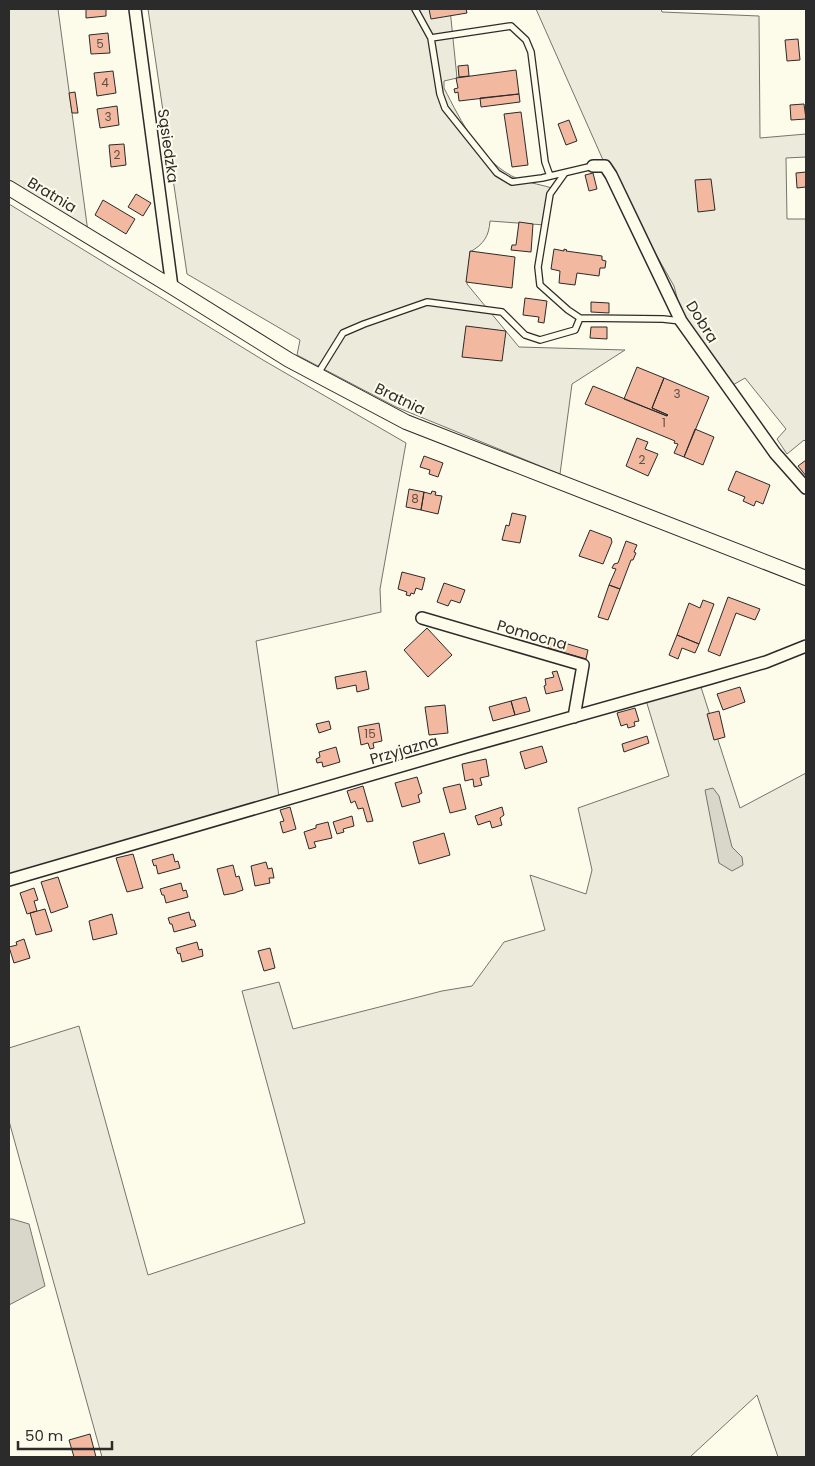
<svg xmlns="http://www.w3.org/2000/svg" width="815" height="1466" font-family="Poppins,sans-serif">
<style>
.green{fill:#ecebdb;stroke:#74746e}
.water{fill:#d8d7c9;stroke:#74746e}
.building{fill:#f2b8a0;stroke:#2b2b2b}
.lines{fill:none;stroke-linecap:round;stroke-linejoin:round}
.service-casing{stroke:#2b2b2b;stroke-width:8}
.minor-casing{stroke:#2b2b2b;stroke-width:14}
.tertiary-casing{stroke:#2b2b2b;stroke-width:16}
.service{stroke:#fdfbea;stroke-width:5.5}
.minor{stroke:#fdfbea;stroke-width:11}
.tertiary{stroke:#fdfbea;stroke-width:14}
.labels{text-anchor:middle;stroke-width:4;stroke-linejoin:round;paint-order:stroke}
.number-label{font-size:12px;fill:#5d4e48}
.street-label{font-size:15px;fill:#2b2b2b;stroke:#fdfbea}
</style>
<rect width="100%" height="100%" fill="#fdfbea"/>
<path class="green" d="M9 9H58L88 232 9 183Z
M148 9H450L457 78 444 81V88C461 121 481 163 518 179 530 183 543 185 555 189L545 209V225L490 221C489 236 484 244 470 252L467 284 519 347 625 350 572 384 560 474 396 407 297 355 300 340 187 274Z
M536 9H661L662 12 759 16 760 138 806 134V157L786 158 787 219H806V442L804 440 787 454 777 439 786 429 745 378 733 385 680 309 674 286 607 169Z
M9 204 263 360 406 443 380 589 381 612 256 641 280 803 9 880Z
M699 681 740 808 806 773V1457H778L757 1395 690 1457H102L9 1121V1048L79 1026 148 1275 305 1223 242 991 279 982 293 1029 442 991 472 986 504 942 545 930 530 875 586 894 592 870 578 808 669 776 645 697Z"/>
<path class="water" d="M713 788 719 796 732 847 742 857 743 865 732 871 719 863 705 790Z
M9 1219H12L29 1224 45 1286 9 1305Z"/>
<path class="building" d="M86 9H106V16L86 18Z
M429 9H466L467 13 431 19Z
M108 33 110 53 91 54 89 35Z
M798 39 800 60 787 61 785 40Z
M468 65 469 76 459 77 458 66Z
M516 70 519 94 459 101 458 92 455 93 454 89 458 88 456 78Z
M113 71 116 93 97 96 94 73Z
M75 92 78 113H72L69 93Z
M519 94 520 102 481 107 480 98Z
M804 104 806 119 791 120 790 105Z
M117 106 119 125 100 128 97 109Z
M521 112 528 165 512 167 504 114Z
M569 120 577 141 566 145 558 124Z
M124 144 126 165 111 167 109 145Z
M806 172V187L797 188 796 173Z
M593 173 597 189 589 191 585 175Z
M711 179 715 210 698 212 695 180Z
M136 194 151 203 143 216 128 207Z
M103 200 135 219 126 234 95 215Z
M519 222 533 224 531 252 511 250 512 245H516Z
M554 249 564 251V249L567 250 566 251 602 256V260L606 261 605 268H600L599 276 577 273 575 285 559 283 560 271 551 269Z
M470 251 515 257 512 288 466 282Z
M525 298 547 301 544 323 538 322 539 317 523 315Z
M591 302 609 303V313L591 312Z
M466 326 506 331 502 361 462 357Z
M591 327H607V339L590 338Z
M637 367 664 378 652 408 668 415 667 416 624 399Z
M664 378 709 397 684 457 674 453 678 444 674 443 675 441 585 404 593 386 667 416 668 415 652 408Z
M695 429 714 437 703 465 684 457Z
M637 438 648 442 645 449 658 454 648 476 626 466Z
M424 456 443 463 438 477 429 474 430 470 420 467Z
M806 460V476L798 466Z
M736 471 770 485 763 504 756 501 754 506 743 501 745 497 728 490Z
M409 489 424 492 421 510 406 507Z
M432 491 436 492 435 495 442 496 438 514 421 510 424 492 431 494Z
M512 513 526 516 520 543 502 540 506 525 509 526Z
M590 530 611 538 612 542 603 564 579 556Z
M626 541 637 545 634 552 636 553 633 560H631L620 589 609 585 616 569 612 568 614 564 618 563Z
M402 572 425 578 422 590 416 588 414 594 411 593 410 596 406 595 407 592 398 589Z
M444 583 465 590 460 603 451 600 448 606 437 602Z
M609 585 620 589 608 620 598 617Z
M728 597 760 609 755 620 736 613 720 656 708 651Z
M703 600 714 604 699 644 677 635 689 603 700 608Z
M427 628 452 655 428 677 404 650Z
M677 635 699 644 695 653 682 648 678 659 669 655Z
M551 639 588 650 586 659 548 648Z
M366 671 369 689 357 692 356 685 337 689 335 677Z
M557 671 563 690 546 694 544 686 546 685 545 679 554 677 552 672Z
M740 687 745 702 723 710 717 694Z
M526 697 530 711 515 715 511 701Z
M511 701 515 715 493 721 489 707Z
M445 705 448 733 429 735 425 707Z
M635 708 639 721 634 722 635 726 628 728 627 724 621 726 617 713Z
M719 711 725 737 714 740 707 714Z
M329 721 331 729 319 733 316 724Z
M379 723 382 741 373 743 374 748 370 749 368 743 361 745 358 727Z
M647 736 649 743 624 752 622 744Z
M542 746 547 762 525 769 520 752Z
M336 747 340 762 323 767 322 762 317 763 316 759 320 757 319 752Z
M486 759 489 776 480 778 482 785 474 787 473 779 465 781 462 764Z
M417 777 422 793 418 795 420 802 402 807 395 783Z
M460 784 466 809 450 813 443 788Z
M363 786 373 821 367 822 363 808 358 809 355 801 351 803 347 791Z
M290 807 296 829 283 833 280 822 284 821 280 810Z
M502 807 504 815 500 818 502 825 492 828 490 821 478 825 475 816Z
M352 816 354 826 343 829 344 832 337 834 333 822Z
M328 822 332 838 314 842 316 847 309 849 304 832 316 828V825Z
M444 833 450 855 419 864 413 842Z
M133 854 143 888 127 892 116 858Z
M173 854 175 862 178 861 180 868 158 874 156 865 154 866 152 860Z
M266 862 268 869 272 868 274 878H269L270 883 255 886 251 866Z
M233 865 236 877 239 876 243 890 237 892 235 893 224 895 217 869Z
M58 877 68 907 51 913 41 882Z
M181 883 183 891 186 890 188 897 166 903 164 895H162L160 889Z
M34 888 38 900 34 901 37 911 27 914 20 893Z
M45 909 52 931 36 935 30 913Z
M189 912 191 920H194L196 926 174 932 172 924H170L168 918Z
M112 914 117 934 93 940 89 921Z
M24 939 30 958 14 963 9 947 17 945 16 942Z
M197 942 199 950 202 949 203 956 182 962 180 953 178 954 176 948Z
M270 948 275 968 264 971 258 951Z
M90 1434 96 1457H74L69 1440Z"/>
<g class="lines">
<g class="service-casing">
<path id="service" d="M415 9 431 38 440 94 445 108 497 173 512 182 542 178 593 166
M431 38 511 26 526 40 531 52 545 162 550 176
M565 173 550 194 538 267 540 285 568 310 580 318 663 319 681 321
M317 375 343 333 364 324 427 302 502 312 525 335 540 340 575 330 580 318"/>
</g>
<g class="minor-casing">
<path id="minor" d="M135 9 172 287
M593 166H605L611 175 681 321 775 453 806 488
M422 618 583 665 574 717
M9 880 466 747 711 678 766 662 806 646"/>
</g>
<g class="tertiary-casing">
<path id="tertiary" d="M9 188 172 287 289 360 406 422 806 578"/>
</g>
<use href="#service" class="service"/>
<use href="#minor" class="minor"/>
<use href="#tertiary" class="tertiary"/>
</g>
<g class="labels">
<g class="number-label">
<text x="100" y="48">5</text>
<text x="105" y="87">4</text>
<text x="108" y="121">3</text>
<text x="117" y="159">2</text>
<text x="677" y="398">3</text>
<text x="664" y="427">1</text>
<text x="642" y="464">2</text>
<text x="415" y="503">8</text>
<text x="370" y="738">15</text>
</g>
<g class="street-label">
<text transform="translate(168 146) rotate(82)" y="5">Sąsiedzka</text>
<text transform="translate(52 195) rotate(31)" y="5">Bratnia</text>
<text transform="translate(702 322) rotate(58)" y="5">Dobra</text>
<text transform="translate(400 399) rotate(26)" y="5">Bratnia</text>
<text transform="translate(532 635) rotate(16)" y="5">Pomocna</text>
<text transform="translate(404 750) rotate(-16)" y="5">Przyjazna</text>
</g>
</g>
<rect width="815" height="1466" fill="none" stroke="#2b2b2b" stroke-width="20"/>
<path d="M18 1441v8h94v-8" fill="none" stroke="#2b2b2b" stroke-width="2.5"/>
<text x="25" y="1441" font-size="15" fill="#2b2b2b" stroke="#fdfbea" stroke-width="4" paint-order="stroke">50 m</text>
</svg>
